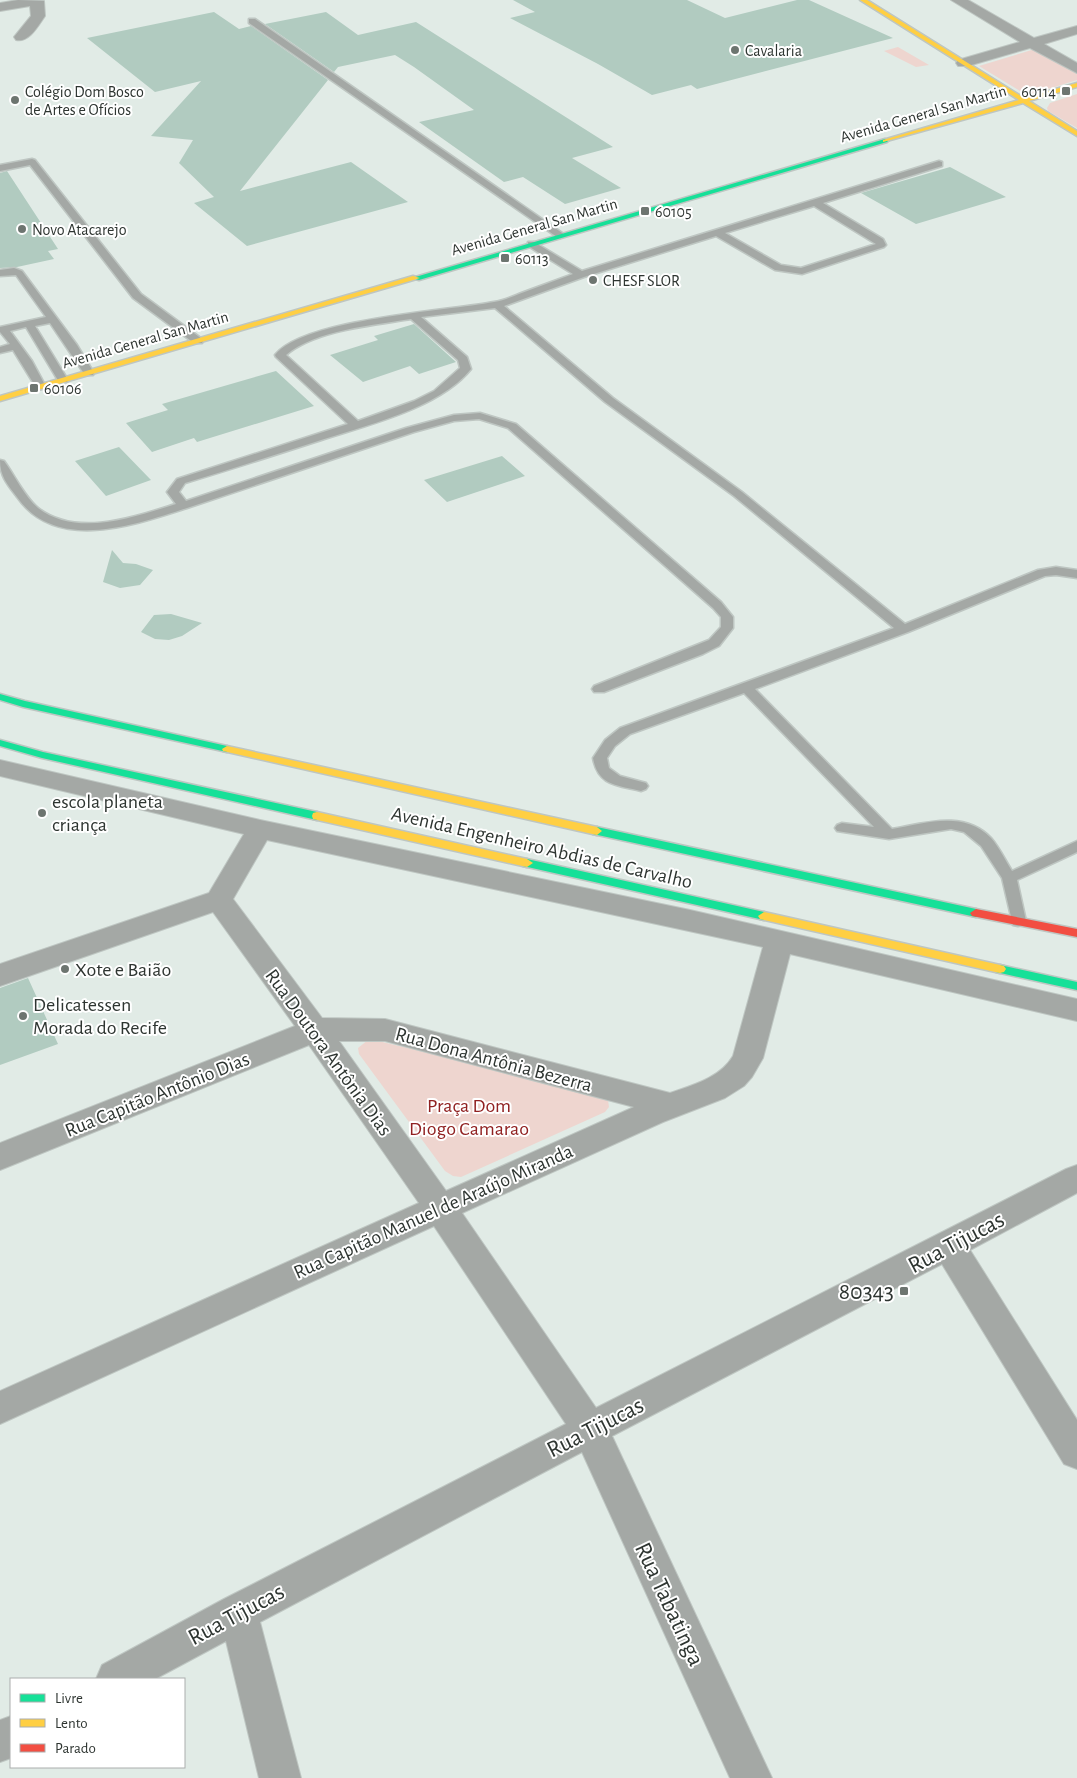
<svg xmlns="http://www.w3.org/2000/svg" width="1077" height="1778" font-family="'Alegreya Sans',sans-serif">
<style>
.green{fill:#eed5cf}
.building{fill:#b1cbc0}
.lines{fill:none;stroke-linecap:round;stroke-linejoin:round}
.lane-casing{stroke:#bec6c2;stroke-width:3}
.street-casing{stroke:#bec6c2;stroke-width:2}
.fast-casing{stroke:#bec6c2;stroke-width:3}
.slow-casing{stroke:#bec6c2;stroke-width:3}
.jam-casing{stroke:#bec6c2;stroke-width:3}
.lane{fill:#a4a8a5;fill-rule:evenodd}
.street{fill:#a4a8a5;fill-rule:evenodd}
.fast{fill:#16e098;fill-rule:evenodd}
.slow{fill:#ffcf43;fill-rule:evenodd}
.jam{fill:#f24e42;fill-rule:evenodd}
.poi-dot{fill:#6d7570;stroke:#fff;stroke-width:2}
.labels{text-anchor:middle;stroke-width:4;stroke-linejoin:round;paint-order:stroke}
.far-poi-label{font-size:16px;fill:#2e3531;stroke:#fff;text-anchor:start}
.far-street-label{font-size:16px;fill:#2e3531;stroke:#fff}
.poi-label{font-size:20px;fill:#2e3531;stroke:#fff;text-anchor:start}
.street-label{font-size:20px;fill:#2e3531;stroke:#fff}
.park-label{font-size:20px;fill:#902121;stroke:#fff}
.near-street-label{font-size:24px;fill:#2e3531;stroke:#fff}
.near-poi-label{font-size:24px;fill:#2e3531;stroke:#fff;text-anchor:end}
</style>
<rect width="100%" height="100%" fill="#e1ebe6"/>
<path class="green" d="M898 47 929 65 916 67 884 51Z
M1035 49 1077 74V80L1032 94H1025L979 66Z
M1077 94V128L1048 111 1047 108 1050 103Z
M368 1040H374L600 1094 608 1100 609 1107 605 1112 461 1177 453 1176 445 1171 359 1054 358 1048Z"/>
<path class="building" d="M513 0H687L725 18 797 0H809L893 38 697 89 691 85 652 95 598 64 510 18 535 12Z
M214 12 239 29 251 26 328 80 240 191 351 162 408 202 247 246 194 203 214 197 179 163 193 140 151 136 201 81 155 92 87 38Z
M326 12 358 35 416 22 613 147 572 158 621 188 565 204 523 177 504 182 419 122 474 110 414 67 395 55 338 67 334 72 265 24Z
M950 167 1006 197 916 224 861 193Z
M7 171 58 249 48 251 54 259 17 267 0 268V173Z
M414 324 456 362 419 374 410 366 363 382 330 355 378 340 374 336Z
M276 371 314 406 197 442 194 438 152 452 126 423 168 410 162 404Z
M119 447 151 480 106 496 75 461Z
M502 456 525 476 447 502 424 480Z
M112 550 123 563 136 564 153 570 140 585 120 588 103 582Z
M171 614 202 623 182 636 169 640 155 639 141 632 154 615Z
M28 978 58 1044 0 1065V988Z"/>
<g class="lines">
<g class="lane-casing">
<path id="lane" d="M249 19H255L565 235 560 238 557 237 249 23Z
M32 159 35 160 141 294 202 339 203 341 202 343H194L133 298 30 165 0 171V165Z
M939 161 942 162V166L823 203 883 239 886 245 884 247 802 274 775 270 716 236 584 277 504 306 613 398 742 492 905 624 1038 570 1056 567 1077 570V578L1056 575 1045 576 908 632 755 689 892 829C926 823 964 810 991 838 999 847 1005 860 1012 871L1077 841V852L1017 880 1026 921 1023 925 1018 926 1013 925 1002 878 981 846 964 832 951 829 889 839 837 831 835 828 837 825 842 823 874 827 744 693 630 734 615 746 607 758 609 768 620 776 646 783 648 786 646 789 641 791C617 785 598 786 593 758L605 740 620 728 894 628 734 496 605 402 495 308 421 317 467 357 471 369C439 409 363 426 315 442 272 456 228 470 185 483L179 492 186 501 406 428 454 415 480 413 516 424 721 602 733 617V628L719 646 703 654 604 692H594L592 689 594 686 709 640 721 627V617L713 608 508 428 479 419 454 421 414 432 187 508C134 525 56 553 17 497 7 484 0 476 0 460L4 461C15 476 24 496 38 508 77 538 134 517 176 504L167 492 177 479 348 424 276 357 275 355C304 319 446 311 494 302 503 301 511 297 519 294 537 287 555 281 573 274L528 246V242H534L582 271ZM814 206 876 244 801 268 781 265 725 233ZM411 319 458 360 460 368 434 391 414 401 358 421 286 355C315 330 374 325 411 319Z
M14 268 22 271 77 345 94 373 93 375H85L50 323 35 326 68 380 67 382H59L26 327 10 331 32 361 46 387 45 389H37L13 350 0 353V347L10 344 0 332V327L46 317 16 275 0 276V270Z"/>
</g>
<g class="street-casing">
<path id="street" d="M18 0 44 1 45 16C38 26 29 43 16 40L14 37 31 16 30 6 0 11V3Z
M951 0H968L1034 38 1077 26V34L1044 44 1077 63V73L1030 48 968 66H958L956 63 958 60 1020 42Z
M0 760 260 820 690 910 1077 999V1021L790 954 763 1058 752 1077 744 1086 725 1098 663 1122 462 1213 596 1408 1066 1169 1077 1165V1193L970 1250 1077 1420V1469L1064 1464 942 1264 612 1436 772 1778H730L582 1452 260 1622 301 1778H259L226 1641 155 1679H96L102 1665 224 1599 566 1424 434 1226 0 1424V1391L419 1203 309 1045 0 1170V1143L295 1026 213 912 0 986V964L209 893 244 834 0 776ZM267 840 763 947 733 1056C720 1078 693 1085 670 1093L385 1019 322 1018 233 899ZM339 1041H385L634 1107 446 1191Z
M11 1716V1758L0 1762V1720Z"/>
</g>
<g class="fast-casing">
<path id="fast" d="M885 139 888 141 887 142 419 280 412 278Z
M0 694 25 701 227 746 232 749 227 752 23 707 0 700Z
M0 740 43 752 317 812 322 816 317 820 42 758 0 746Z
M597 827 976 909 982 913 976 917 593 834 592 831Z
M527 859 764 912 770 916 764 920 523 866 521 863 523 860Z
M1000 965 1077 982V990L996 972 994 969 996 966Z"/>
</g>
<g class="slow-casing">
<path id="slow" d="M860 0H867L1024 98 1077 83V87L1029 101 1077 131V136L1023 103 883 142V140L1019 100Z
M413 276 420 278 0 401V396Z
M227 746 597 827 602 831 597 835 223 751 222 749Z
M317 812 527 859 533 863 527 867 313 819 312 816 313 813Z
M764 912 1000 965 1004 966 1006 969 1004 972 1000 973 760 919 758 916Z"/>
</g>
<g class="jam-casing">
<path id="jam" d="M976 909 1077 929V937L972 916 970 913Z"/>
</g>
<use href="#lane" class="lane"/>
<use href="#street" class="street"/>
<use href="#fast" class="fast"/>
<use href="#slow" class="slow"/>
<use href="#jam" class="jam"/>
</g>
<g class="poi-dot">
<circle cx="735" cy="50" r="5"/>
<rect x="1061" y="86" width="10" height="10" rx="2.5"/>
<circle cx="15" cy="100" r="5"/>
<rect x="640" y="206" width="10" height="10" rx="2.5"/>
<circle cx="22" cy="229" r="5"/>
<rect x="500" y="253" width="10" height="10" rx="2.5"/>
<circle cx="593" cy="280" r="5"/>
<rect x="29" y="383" width="10" height="10" rx="2.5"/>
<circle cx="42" cy="813" r="5"/>
<circle cx="65" cy="969" r="5"/>
<circle cx="23" cy="1016" r="5"/>
<rect x="899" y="1286" width="10" height="10" rx="2.5"/>
</g>
<g class="labels">
<g class="far-poi-label">
<text x="745" y="56">Cavalaria</text>
<text x="25" y="97">Colégio Dom Bosco<tspan x="25" dy="18">de Artes e Ofícios</tspan></text>
<text x="1056" y="97" text-anchor="end">60114</text>
<text x="655" y="217">60105</text>
<text x="32" y="235">Novo Atacarejo</text>
<text x="515" y="264">60113</text>
<text x="603" y="286">CHESF SLOR</text>
<text x="44" y="394">60106</text>
</g>
<g class="far-street-label">
<text transform="translate(923 113) rotate(-16)" y="6">Avenida General San Martin</text>
<text transform="translate(534 226) rotate(-16)" y="6">Avenida General San Martin</text>
<text transform="translate(145 339) rotate(-16)" y="6">Avenida General San Martin</text>
</g>
<g class="poi-label">
<text x="52" y="808">escola planeta<tspan x="52" dy="23">criança</tspan></text>
<text x="75" y="976">Xote e Baião</text>
<text x="33" y="1011">Delicatessen<tspan x="33" dy="23">Morada do Recife</tspan></text>
</g>
<g class="street-label">
<text transform="translate(542 847) rotate(13)" y="7">Avenida Engenheiro Abdias de Carvalho</text>
<text transform="translate(329 1052) rotate(54)" y="7">Rua Doutora Antônia Dias</text>
<text transform="translate(494 1059) rotate(15)" y="7">Rua Dona Antônia Bezerra</text>
<text transform="translate(157 1094) rotate(-22)" y="7">Rua Capitão Antônio Dias</text>
<text transform="translate(433 1211) rotate(-24)" y="7">Rua Capitão Manuel de Araújo Miranda</text>
</g>
<g class="park-label">
<text x="469" y="1112">Praça Dom<tspan x="469" dy="23">Diogo Camarao</tspan></text>
</g>
<g class="near-street-label">
<text transform="translate(956 1242) rotate(-28)" y="8">Rua Tijucas</text>
<text transform="translate(595 1427) rotate(-27)" y="8">Rua Tijucas</text>
<text transform="translate(670 1604) rotate(65)" y="8">Rua Tabatinga</text>
<text transform="translate(236 1614) rotate(-28)" y="8">Rua Tijucas</text>
</g>
<g class="near-poi-label">
<text x="894" y="1299">80343</text>
</g>
</g>
<rect x="10" y="1678" width="175" height="90" fill="#ffffff" stroke="#abaead"/>
<rect x="20" y="1694" width="25" height="8" fill="#16e098" stroke="#abaead"/>
<text x="55" y="1703" font-size="15" fill="#2e3531">Livre</text>
<rect x="20" y="1719" width="25" height="8" fill="#ffcf43" stroke="#abaead"/>
<text x="55" y="1728" font-size="15" fill="#2e3531">Lento</text>
<rect x="20" y="1744" width="25" height="8" fill="#f24e42" stroke="#abaead"/>
<text x="55" y="1753" font-size="15" fill="#2e3531">Parado</text>
</svg>
